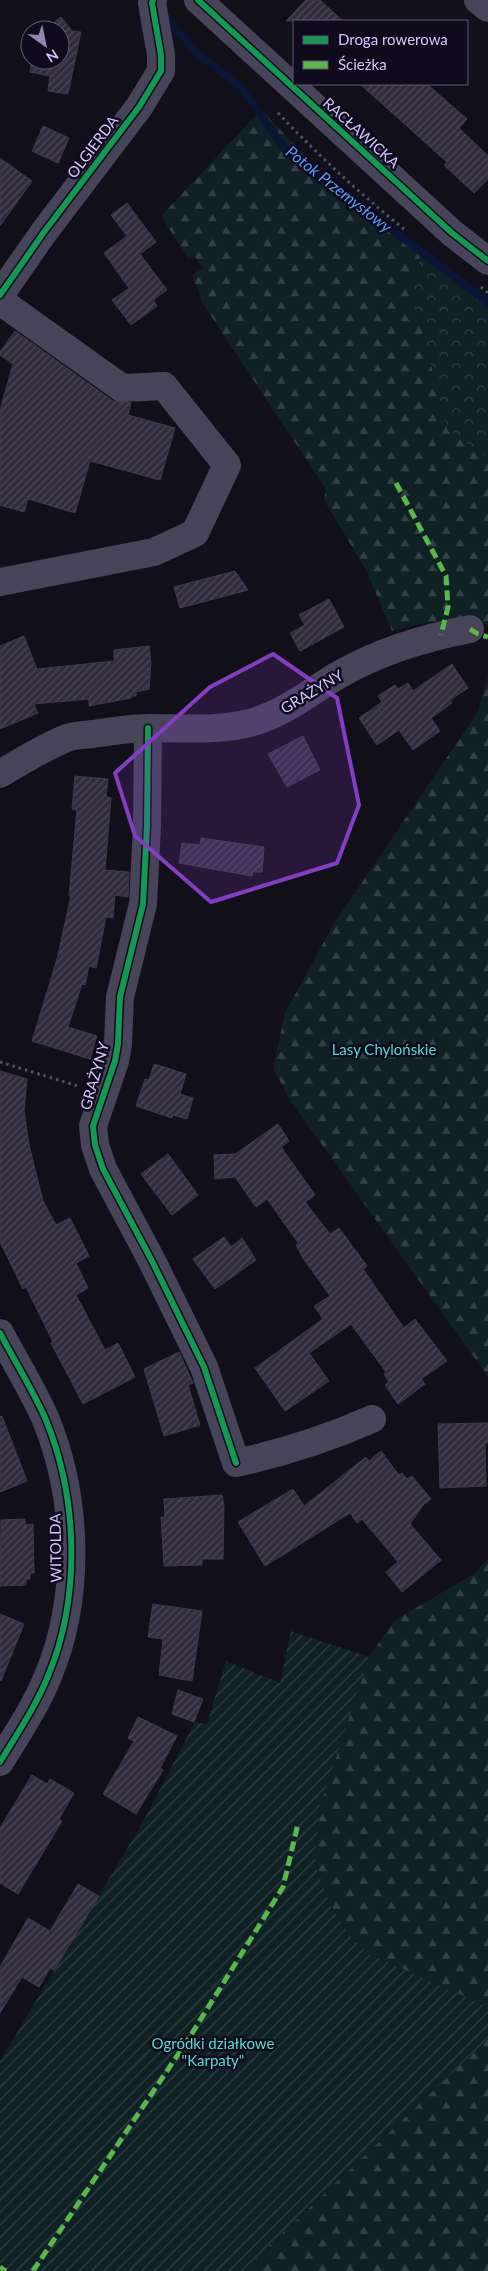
<svg xmlns="http://www.w3.org/2000/svg" width="488" height="2271" font-family="Lato,sans-serif">
<style>
.forest{fill:url(#forest-firs)}
.park{fill:url(#park-crowns)}
.garden{fill:url(#garden-furrows)}
.lines{fill:none;stroke-linecap:round;stroke-linejoin:round}
.stream{stroke:#0a1435;stroke-width:8}
.building{fill:url(#building-hatch);stroke:#3f394e}
.path{stroke:#4b5665;stroke-width:3;stroke-dasharray:2.5 4;stroke-linecap:butt}
.minor{stroke:#474359;stroke-width:28}
.quiet{stroke:#58b947;stroke-width:5;stroke-dasharray:10 5;stroke-linecap:butt}
.cycleway-casing{stroke:#100b1c;stroke-width:9}
.cycleway{stroke:#139951;stroke-width:6}
.marked{fill:#843cc5;fill-opacity:0.2;stroke:#843cc5;stroke-width:4;stroke-linejoin:round}
.labels{text-anchor:middle;stroke-width:5;stroke-linejoin:round;paint-order:stroke}
.street-label{font-size:15px;fill:#d4c7ff;stroke:#100b1c}
.park-label{font-size:15px;fill:#55ddcb;stroke:#100b1c}
.water-label{font-size:16px;font-style:italic;fill:#569cfe;stroke:#100b1c}
</style>
<defs>
<pattern id="forest-firs" width="22" height="20" patternUnits="userSpaceOnUse" patternTransform="scale(1.25)"><rect width="22" height="20" fill="#0f2124"/><path d="M5 1l3.5 6h-7zM16 11l3.5 6h-7z" fill="#314045"/></pattern>
<pattern id="park-crowns" width="20" height="18" patternUnits="userSpaceOnUse" patternTransform="scale(1.25)"><rect width="20" height="18" fill="#0f2124"/><path d="M2 6a3 3 0 1 1 6 0M12 15a3 3 0 1 1 6 0" fill="none" stroke="#314045"/></pattern>
<pattern id="garden-furrows" width="10" height="10" patternUnits="userSpaceOnUse" patternTransform="scale(1.25)"><rect width="10" height="10" fill="#0f2124"/><path d="M-1 1l2-2M0 10L10 0M9 11l2-2" fill="none" stroke="#314045"/></pattern>
<pattern id="building-hatch" width="6" height="6" patternUnits="userSpaceOnUse" patternTransform="scale(1.25)"><rect width="6" height="6" fill="#302c3c"/><path d="M-1 1l2-2M0 6l6-6M5 7l2-2" fill="none" stroke="#4d4959"/></pattern>
</defs>
<rect width="100%" height="100%" fill="#110f18"/>
<path class="forest" d="M261 110 344 196 421 253 411 285 448 431 488 458V625C451 616 427 622 392 631L366 570 324 500 326 489 203 304 192 275 203 268 195 257 189 260 161 216Z
M488 676V1377L290 1100 273 1068 285 1013 333 925 477 713Z
M488 1559V2007L367 1953 346 1931 330 1904 315 1864 319 1809 369 1657 394 1621 475 1573Z
M488 2039V2271H242Z"/>
<path class="park" d="M423 249 488 297V458L448 431 411 285Z"/>
<path class="garden" d="M291 1631 369 1657 319 1809 315 1864 330 1904 346 1931 367 1953 488 2007V2039L242 2271H0V2061L143 1822 195 1722 207 1724 226 1661 280 1683Z"/>
<g class="lines">
<path class="stream" d="M165 17 199 55 241 87 285 149 488 302"/>
</g>
<path class="building" d="M306 0H320L343 21H286Z
M61 17 72 31 81 32 68 94 48 91 50 76 30 72 32 60H60V30H38L39 25 50 26Z
M360 84H427L467 119 459 128 488 156V179L474 193 444 165 447 162Z
M43 126 69 138 58 163 32 151Z
M0 158 32 181 0 226Z
M127 203 156 242 140 254 167 290 153 300 157 306 131 325 112 300 129 288 104 253 127 236 111 215Z
M15 331 113 401 131 403 128 415 175 428 160 480 90 461 75 513 28 499 24 512 0 505V410L13 364 0 355V352Z
M235 571 248 590 180 608 174 587Z
M329 599 344 627 300 651 290 633 305 625 299 615Z
M24 636 37 669 114 661V650L149 646 151 663 149 689 136 692V696H131V698L89 706V699L34 704 38 713 0 729V646Z
M452 664 468 688 450 700 452 703 431 718 440 731 413 750 399 730 377 745 359 718 382 702 378 696 395 685 398 689 408 683 413 691Z
M303 736 320 770 287 787 268 754Z
M75 776 108 779 106 797 111 798 105 870 129 872 128 897 115 895 113 918 106 917 96 968 89 966 85 985 82 984 68 1027 97 1036 90 1059 32 1041 57 959 71 896H69L77 810 72 809Z
M201 838 264 847 262 872H253L252 876 179 863 182 843 200 845Z
M154 1064 186 1074 180 1094 193 1098 187 1119 173 1115 172 1118 136 1106 145 1079 149 1080Z
M0 1071 27 1079 24 1110 29 1145 43 1201 56 1225 70 1218 89 1256 76 1263 88 1288 76 1295 105 1350 118 1343 135 1377 83 1404 51 1343 53 1342 26 1287 23 1289 0 1242Z
M278 1124 289 1141 281 1147 315 1195 305 1202 330 1234 339 1228 367 1266 363 1269 404 1328 415 1319 447 1361 421 1379 425 1384 398 1404 385 1385 389 1382 384 1374 386 1372 351 1324 309 1353 329 1381 285 1411 255 1368 323 1319 314 1306 330 1296 303 1258 296 1245 299 1244 267 1199 256 1207 235 1177 215 1179 214 1155 235 1154Z
M168 1154 198 1195 172 1215 141 1174Z
M224 1237 231 1247 242 1238 256 1260 215 1289 193 1259Z
M179 1352 193 1383 188 1385 200 1425 164 1436 144 1369Z
M2 1416 27 1481 0 1492V1417Z
M488 1423V1443H485L486 1486 440 1488 438 1424Z
M381 1451 399 1475 402 1473 407 1479 412 1476 431 1499 423 1505 410 1524 441 1560 402 1592 386 1572 398 1562 362 1519 357 1523 350 1513 265 1566 238 1522 293 1489 304 1506 366 1457 369 1461Z
M222 1495 224 1506 223 1559H202V1565L164 1566 161 1517H165L164 1499Z
M25 1519V1525L33 1524 34 1573H30V1579H26V1585L0 1586 1 1520Z
M153 1604 202 1611 192 1681 159 1675 163 1639 148 1637Z
M0 1614 24 1624 1 1681 0 1680Z
M178 1690 203 1699 194 1722 172 1714Z
M138 1717 177 1736 160 1768 163 1770 136 1814 103 1794 134 1741 128 1738Z
M32 1775 47 1784 50 1779 74 1793 59 1819 62 1821 18 1894 0 1883V1828Z
M78 1884 99 1896 54 1970 50 1968 39 1987 22 1977 0 2013V1967L28 1918 50 1931Z"/>
<g class="lines">
<path class="path" d="M278 113C318 155 359 193 404 229
M481 287 488 293
M0 1062 78 1086"/>
<path class="minor" d="M198 0 452 233 488 261
M478 0 488 8
M0 295 44 232 139 107 161 71V55L152 3 153 0
M0 301 122 388 164 386 227 465 195 533 154 552 0 582
M148 728 147 826 143 904 120 997 118 1044 115 1061 93 1126 95 1145 103 1169 152 1261 204 1367 236 1463C282 1453 329 1438 372 1419
M0 774C22 761 44 747 67 738 75 735 85 735 93 734 112 731 131 728 150 728 182 728 214 731 245 724 279 717 306 695 335 677 377 652 423 638 470 629
M0 1333C15 1362 33 1390 46 1420 78 1499 81 1597 48 1676 36 1706 17 1734 0 1762"/>
<path class="quiet" d="M396 483 446 576 448 607 441 635
M470 629 478 634 488 637
M0 2267 6 2271
M33 2271 191 2035 283 1887 298 1824"/>
<g class="cycleway-casing">
<path id="cycleway" d="M198 0 452 233 488 261
M0 295 44 232 139 107 161 71V55L152 3 153 0
M148 728 147 826 143 904 120 997 118 1044 115 1061 93 1126 95 1145 103 1169 152 1261 204 1367 236 1463
M0 1333C15 1362 33 1390 46 1420 78 1499 81 1597 48 1676 36 1706 17 1734 0 1762"/>
</g>
<use href="#cycleway" class="cycleway"/>
</g>
<path class="marked" d="M273 654 337 698 359 805 337 863 211 902 135 836 115 773 210 687Z"/>
<g class="labels">
<g class="street-label">
<text transform="translate(361 133) rotate(42)" y="5">RACŁAWICKA</text>
<text transform="translate(93 147) rotate(-53)" y="5">OLGIERDA</text>
<text transform="translate(312 692) rotate(-31)" y="5">GRAŻYNY</text>
<text transform="translate(95 1076) rotate(-74)" y="5">GRAŻYNY</text>
<text transform="translate(56 1548) rotate(-91)" y="5">WITOLDA</text>
</g>
<g class="park-label">
<text x="384" y="1055">Lasy Chylońskie</text>
<text x="213" y="2049">Ogródki działkowe<tspan x="213" dy="17">"Karpaty"</tspan></text>
</g>
<g class="water-label">
<text transform="translate(339 189) rotate(38)" y="6">Potok Przemysłowy</text>
</g>
</g>
<rect x="293" y="20" width="175" height="65" fill="#100b1c" stroke="#5e5677"/>
<rect x="303" y="36" width="25" height="8" fill="#139951" stroke="#5e5677"/>
<text x="338" y="45" font-size="15" fill="#d4c7ff">Droga rowerowa</text>
<rect x="303" y="61" width="25" height="8" fill="#58b947" stroke="#5e5677"/>
<text x="338" y="70" font-size="15" fill="#d4c7ff">Ścieżka</text>
<g transform="translate(45 45) rotate(147)"><circle r="24" fill="#100b1c" stroke="#5e5677"/>
<path d="M0-4L9 19L0 12L-9 19Z" fill="#9087ae"/>
<text y="-8" font-size="14" font-weight="bold" text-anchor="middle" fill="#d4c7ff">N</text>
</g>
</svg>
